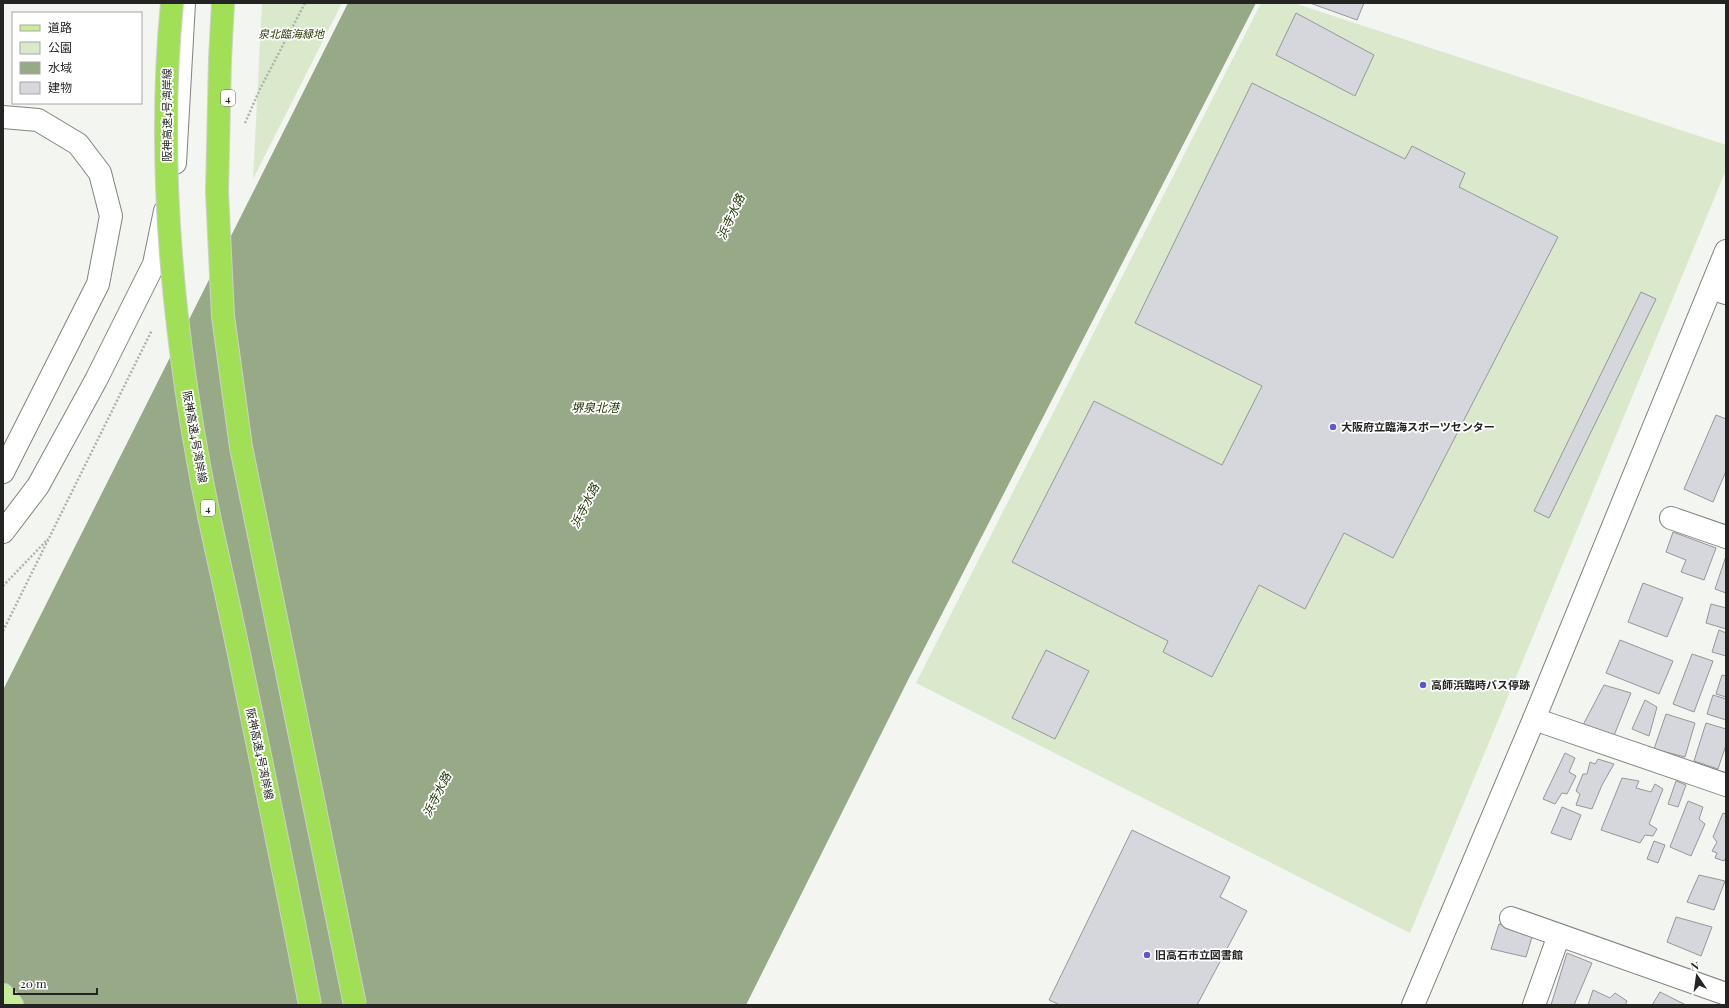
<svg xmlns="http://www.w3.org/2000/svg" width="1729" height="1008" font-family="'Playfair Display','Noto Sans JP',serif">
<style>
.green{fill:#dae9cb}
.water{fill:#97a986}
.building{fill:#d6d7dc;stroke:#96969b}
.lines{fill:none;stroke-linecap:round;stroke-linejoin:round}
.minor-casing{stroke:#81847f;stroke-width:24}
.tertiary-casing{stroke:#81847f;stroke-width:24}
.primary-casing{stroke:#cfcfcf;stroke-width:24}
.path{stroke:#afb1ad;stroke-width:2.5;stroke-dasharray:2 2;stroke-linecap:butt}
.minor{stroke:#fff;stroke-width:22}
.tertiary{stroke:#fff;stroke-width:22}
.primary{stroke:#c7ec9a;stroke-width:22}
.motorway-bridge-casing{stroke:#cfcfcf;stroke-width:24;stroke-linecap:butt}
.motorway-bridge{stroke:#a1df56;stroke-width:22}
.poi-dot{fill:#5d58d0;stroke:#fff;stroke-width:1.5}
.labels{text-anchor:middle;stroke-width:3.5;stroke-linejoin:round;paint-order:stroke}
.shield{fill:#fff;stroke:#666665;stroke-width:1}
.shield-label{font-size:10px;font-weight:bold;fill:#242523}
.park-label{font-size:11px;font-style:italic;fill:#293f08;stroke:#fff}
.street-label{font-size:11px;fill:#242523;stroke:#fff}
.poi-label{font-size:11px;font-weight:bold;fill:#242523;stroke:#fff;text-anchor:start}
.water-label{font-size:12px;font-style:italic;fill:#1e3400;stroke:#fff}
</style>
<rect width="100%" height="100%" fill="#f2f5f0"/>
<path class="green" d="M262 3H342L253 179Z
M1261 3H1294L1726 145V170L1410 933 916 683Z"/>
<path class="water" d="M348 3H1256L909 678 746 1005H3V690Z"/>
<path class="building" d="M1310 3H1364L1357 20Z
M1296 13 1374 55 1355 96 1276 55Z
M1252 83 1405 159 1412 146 1465 173 1459 187 1558 237 1393 558 1344 533 1305 609 1259 585 1212 677 1163 652 1168 641 1012 562 1094 401 1222 465 1262 386 1135 323Z
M1641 292 1656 299 1549 518 1534 511Z
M1716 415 1726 419V471L1713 502 1684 489Z
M1673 532 1716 548 1704 580 1681 572 1686 560 1666 552Z
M1726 556V593L1715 589Z
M1643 583 1683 598 1667 637 1628 622Z
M1711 604 1726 608V629L1706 623Z
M1719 630 1726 633V656L1712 652Z
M1620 640 1673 661 1659 694 1606 673Z
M1046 650 1089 671 1055 739 1012 718Z
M1692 654 1713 661 1694 712 1673 704Z
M1722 675 1726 676V697L1716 694Z
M1604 685 1631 693 1613 738 1583 725Z
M1713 695 1726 699V720L1707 714Z
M1645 700 1657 707 1649 736 1632 729Z
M1666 714 1695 723 1685 757 1654 749Z
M1706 723 1726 729V745L1718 769 1694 761Z
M1565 753 1575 758 1569 772 1576 776 1567 794 1562 793 1555 804 1543 799Z
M1598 759 1614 764 1602 785 1592 809 1576 805 1580 794 1576 791 1583 774H1587L1590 762 1595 764Z
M1622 778 1639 781 1636 788 1651 792 1655 784 1663 789 1649 824 1657 829 1653 836 1645 835 1640 843 1601 830Z
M1676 781 1686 785 1678 807 1668 804Z
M1688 801 1703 807 1699 819 1705 824 1691 856 1670 847Z
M1562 807 1581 815 1571 840 1551 833Z
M1723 813 1726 814V857L1724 861 1715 858 1717 853 1712 851 1717 842 1713 837Z
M1132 830 1230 877 1220 897 1247 911 1197 1005H1060L1049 1000Z
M1654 841 1665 845 1658 863 1647 859Z
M1699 875 1725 881 1714 910 1687 902Z
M1676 917 1712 927 1701 956 1667 942Z
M1499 924 1533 934 1526 957 1491 949Z
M1567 953 1592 963 1574 1005H1551Z
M1593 990 1610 998 1615 993 1627 1001 1625 1005H1588Z
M1660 992 1686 1005H1652Z"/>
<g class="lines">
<g class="minor-casing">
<path id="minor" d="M1711 288 1726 293
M1671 518 1726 537
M1534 719 1726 785
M1511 918 1726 994
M1534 1005 1559 935"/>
</g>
<g class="tertiary-casing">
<path id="tertiary" d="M3 117 38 120 78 144 100 173 111 216 98 284 3 472
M175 163 184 3
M3 532 38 486 96 380 154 264 165 211
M1413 1005 1534 719 1726 251"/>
</g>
<g class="primary-casing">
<path id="primary" d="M3 995 12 1005"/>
</g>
<path class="path" d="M245 123 260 89 305 3
M3 586 48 539
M3 631 152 330"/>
<use href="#minor" class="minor"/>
<use href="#tertiary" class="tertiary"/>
<use href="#primary" class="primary"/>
<g class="motorway-bridge-casing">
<path id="motorway-bridge" d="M172 3C157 155 171 310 198 460 208 517 222 573 234 630 260 755 286 880 310 1005
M223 3 220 59 217 192 223 316 241 447 355 1005"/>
</g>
<use href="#motorway-bridge" class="motorway-bridge"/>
</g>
<g class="poi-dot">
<circle cx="1333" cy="427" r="4"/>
<circle cx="1423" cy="685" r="4"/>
<circle cx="1147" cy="955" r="4"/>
</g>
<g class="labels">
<g class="shield">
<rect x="221" y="90" width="14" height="16" rx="3"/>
<rect x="201" y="500" width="14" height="16" rx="3"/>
</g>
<g class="shield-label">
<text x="228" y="102">4</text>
<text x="208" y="512">4</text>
</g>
<g class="park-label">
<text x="291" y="38">泉北臨海緑地</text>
</g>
<g class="street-label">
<text transform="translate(167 115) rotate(-90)" y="4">阪神高速4号湾岸線</text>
<text transform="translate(195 437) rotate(80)" y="4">阪神高速4号湾岸線</text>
<text transform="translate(260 754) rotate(78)" y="4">阪神高速4号湾岸線</text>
</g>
<g class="poi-label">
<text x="1341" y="431">大阪府立臨海スポーツセンター</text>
<text x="1431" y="689">高師浜臨時バス停跡</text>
<text x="1155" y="959">旧高石市立図書館</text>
</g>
<g class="water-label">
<text transform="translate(731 217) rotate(-65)" y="4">浜寺水路</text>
<text x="595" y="412">堺泉北港</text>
<text transform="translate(585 506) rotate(-63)" y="4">浜寺水路</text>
<text transform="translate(437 795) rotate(-63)" y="4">浜寺水路</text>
</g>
</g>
<rect width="1729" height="1008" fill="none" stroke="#242523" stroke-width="8"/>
<rect x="12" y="12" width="130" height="92" fill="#ffffff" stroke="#a7a8a7"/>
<rect x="20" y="25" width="20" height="6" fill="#c7ec9a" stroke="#a7a8a7"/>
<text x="48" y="32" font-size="12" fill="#242523">道路</text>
<rect x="20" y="42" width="20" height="12" fill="#dae9cb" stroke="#a7a8a7"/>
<text x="48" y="52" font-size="12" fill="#242523">公園</text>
<rect x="20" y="62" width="20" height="12" fill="#97a986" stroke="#a7a8a7"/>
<text x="48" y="72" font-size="12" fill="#242523">水域</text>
<rect x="20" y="82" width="20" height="12" fill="#d6d7dc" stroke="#a7a8a7"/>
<text x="48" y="92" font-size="12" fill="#242523">建物</text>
<g transform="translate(1697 976) rotate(347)" stroke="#ffffff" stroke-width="3" paint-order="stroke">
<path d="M0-3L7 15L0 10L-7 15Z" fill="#242523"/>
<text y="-6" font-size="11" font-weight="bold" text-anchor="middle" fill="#242523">N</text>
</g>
<path d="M14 988v6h83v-6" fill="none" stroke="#242523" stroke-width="2"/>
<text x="20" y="988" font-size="12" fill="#242523" stroke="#ffffff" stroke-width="3" paint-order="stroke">20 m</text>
</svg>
